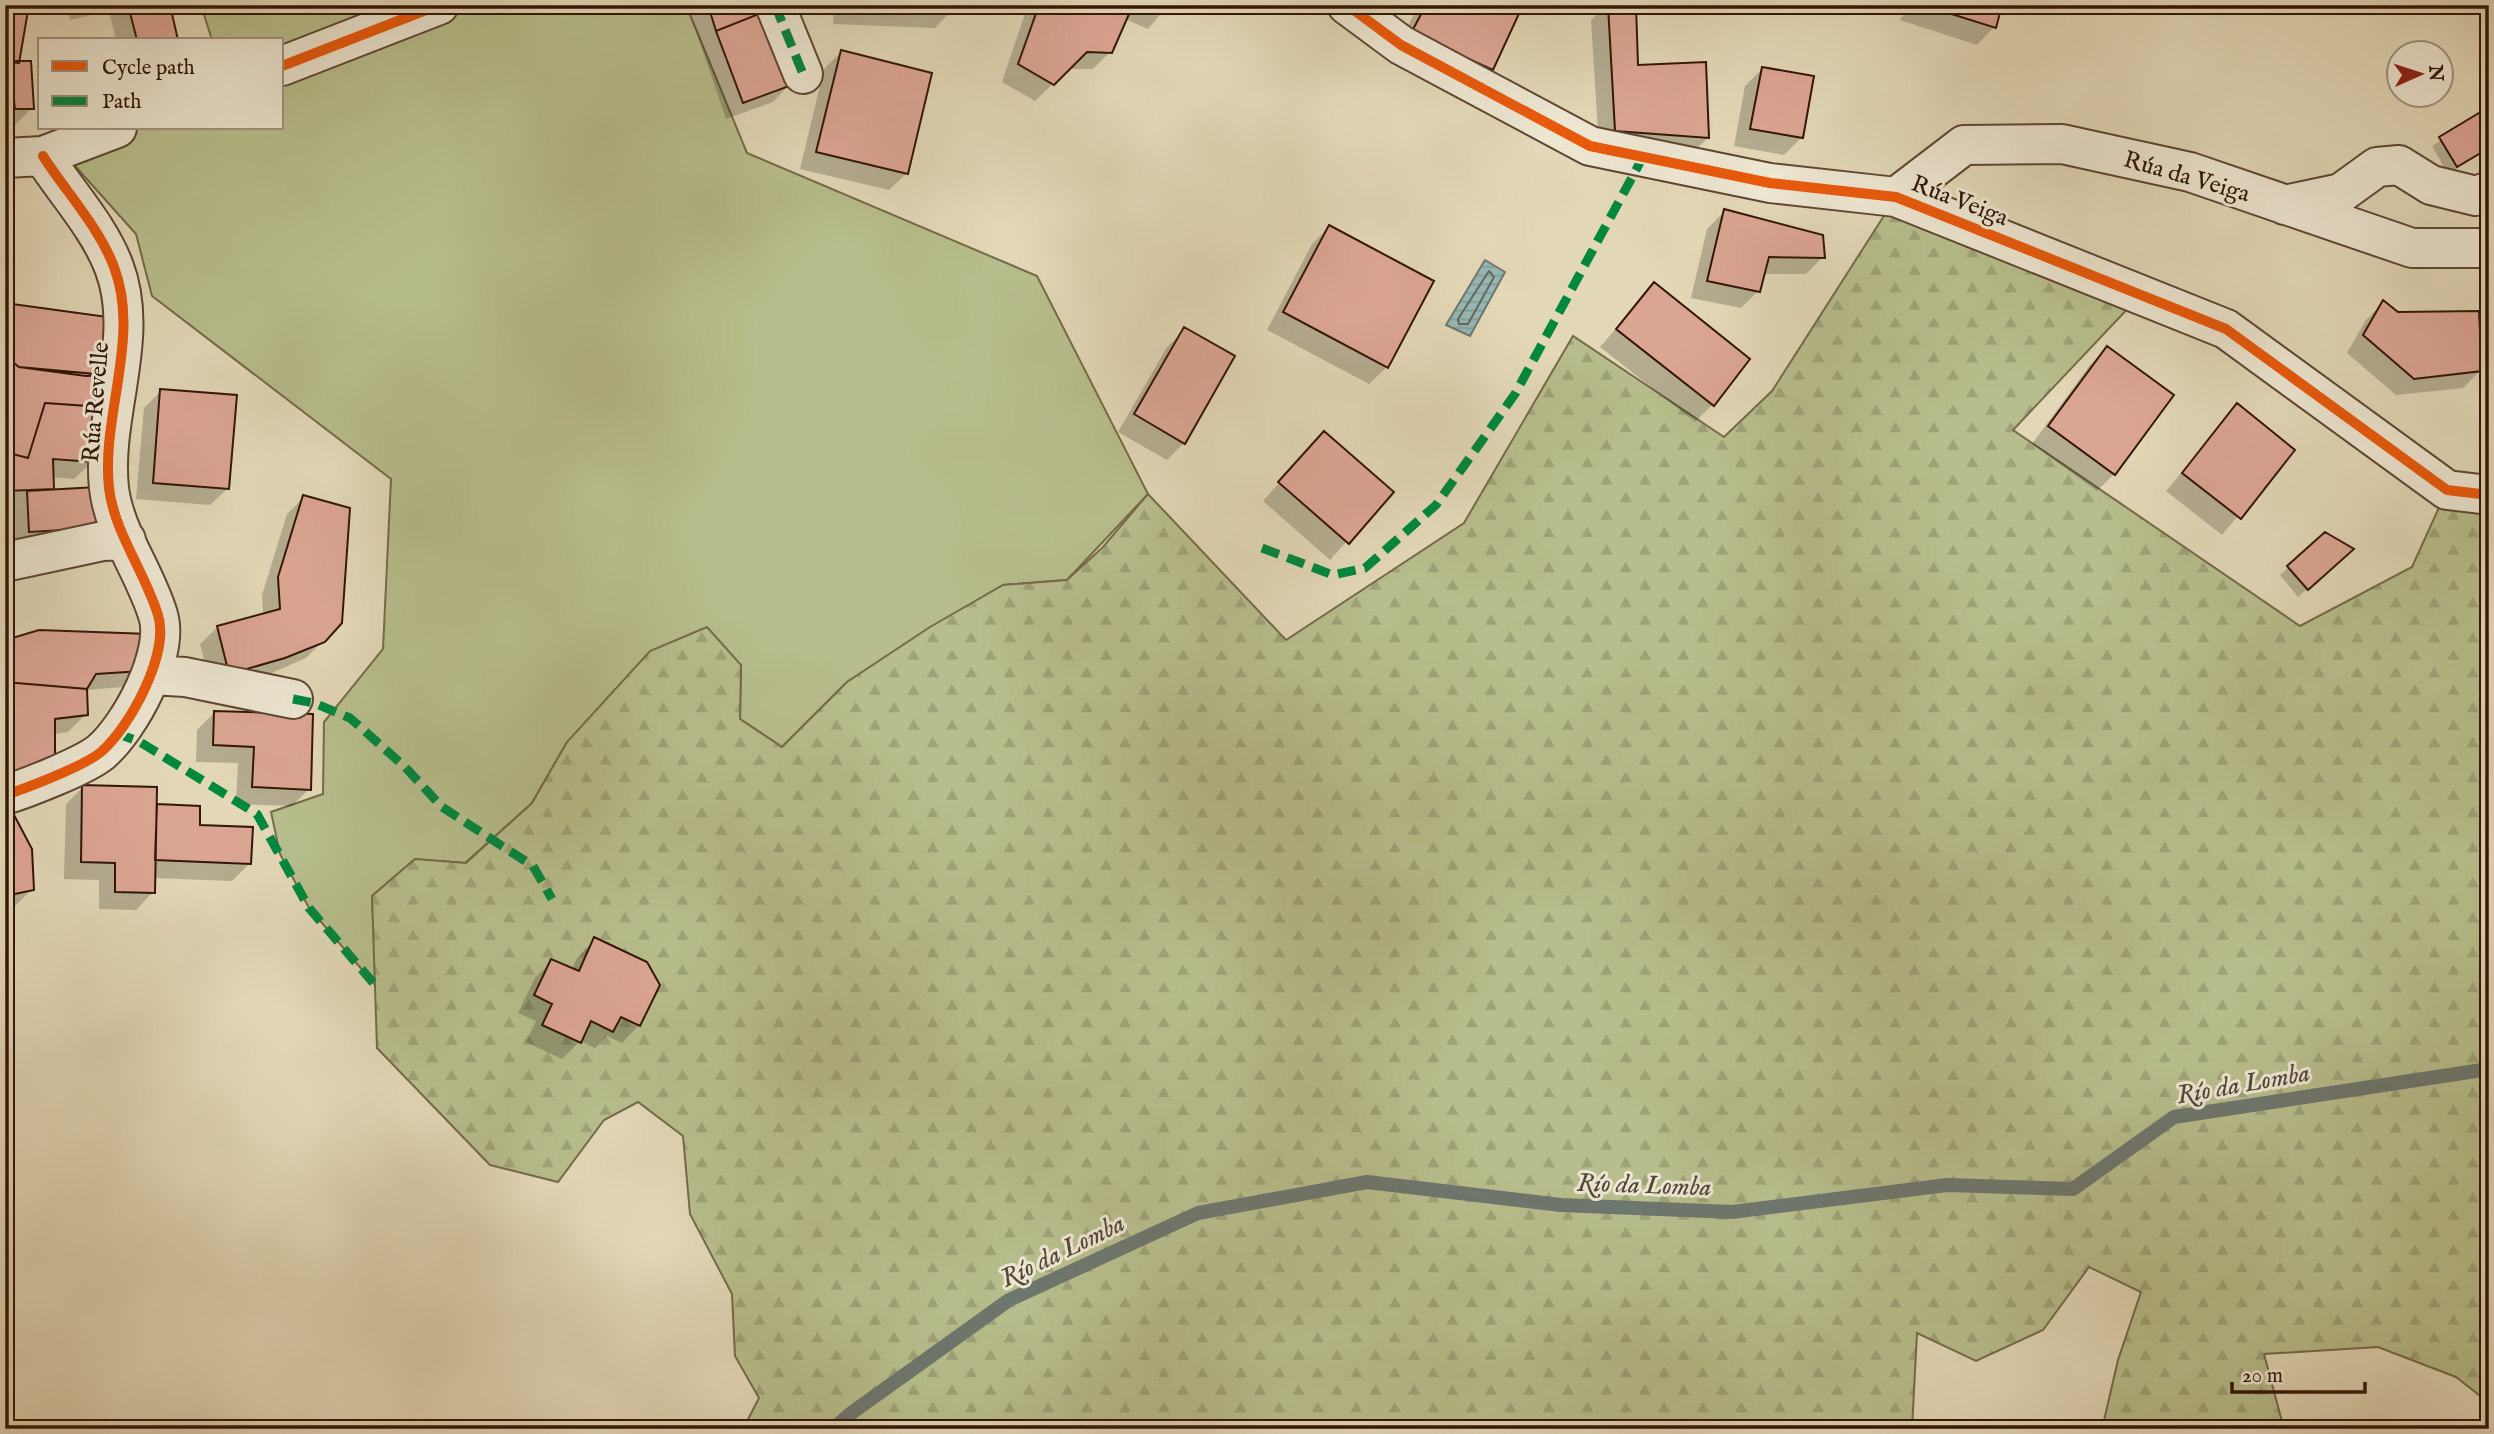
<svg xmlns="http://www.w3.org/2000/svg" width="2494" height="1434" font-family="'IM FELL English',serif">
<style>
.green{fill:#b7bd8c;stroke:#756a49;stroke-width:2}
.forest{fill:url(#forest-firs);stroke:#756a49;stroke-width:2}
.water{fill:url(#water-rules);stroke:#6e776e;stroke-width:2}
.shadow{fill:#0003}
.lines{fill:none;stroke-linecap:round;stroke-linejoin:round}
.shore{stroke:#64675d;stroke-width:2}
.stream{stroke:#6e776e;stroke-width:14}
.building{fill:#dba593;stroke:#331606;stroke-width:2}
.minor-casing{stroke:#5f4632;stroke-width:42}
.minor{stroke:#ece5d0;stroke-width:38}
.quiet{stroke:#00873e;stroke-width:9;stroke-dasharray:18 9;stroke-linecap:butt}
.cycleway-casing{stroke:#ece5d0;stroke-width:15}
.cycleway{stroke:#e8590c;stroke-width:10}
.labels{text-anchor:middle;stroke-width:6;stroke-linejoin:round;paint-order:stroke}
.street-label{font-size:24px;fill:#331606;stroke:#ece5d0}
.water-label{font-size:26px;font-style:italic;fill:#51473a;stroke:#ece5d0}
</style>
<defs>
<pattern id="forest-firs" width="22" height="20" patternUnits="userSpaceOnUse" patternTransform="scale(1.75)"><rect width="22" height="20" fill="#b7bd8c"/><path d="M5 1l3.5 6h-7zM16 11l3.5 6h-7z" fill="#9ea277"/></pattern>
<pattern id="water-rules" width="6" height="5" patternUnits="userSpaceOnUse" patternTransform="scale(1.75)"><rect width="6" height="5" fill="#96b8b4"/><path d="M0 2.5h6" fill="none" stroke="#829d99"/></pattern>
</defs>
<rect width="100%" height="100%" fill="#e2d7b6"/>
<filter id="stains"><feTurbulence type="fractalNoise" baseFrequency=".00286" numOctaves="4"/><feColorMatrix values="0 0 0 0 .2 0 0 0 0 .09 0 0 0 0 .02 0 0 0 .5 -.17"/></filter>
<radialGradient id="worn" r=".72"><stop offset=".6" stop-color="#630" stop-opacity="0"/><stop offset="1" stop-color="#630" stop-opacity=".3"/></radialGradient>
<path class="green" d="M201 5H686L747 153 1037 276 1148 494 1067 580 1003 585 847 682 782 747 740 719 741 665 567 742 532 803 465 863 415 859 372 896 376 986 309 908 280 854 271 812 323 794 324 722 383 649 391 479 152 296 136 234 76 167 71 128H282V40H212Z"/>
<path class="forest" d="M1896 197 2134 302 2013 430 2300 626 2412 567 2447 490 2489 495V1403L2456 1377 2378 1347 2264 1354 2284 1429H2102L2118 1360 2141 1292 2089 1267 2043 1330 1976 1361 1917 1333 1912 1429H743L759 1398 735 1356 732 1294 690 1214 683 1136 638 1102 604 1120 558 1182 490 1165 377 1048 372 896 415 859 466 863 532 803 567 742 650 651 707 627 741 665 740 719 782 747 847 682 930 627 1003 585 1067 580 1103 547 1148 494 1286 640 1464 523 1573 336 1724 437 1772 391Z"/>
<path class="water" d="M1485 260 1505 272 1470 336 1446 325Z"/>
<path class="shadow" d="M5 5 17 66 32 108 15 125 5 126Z
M66 5H168L176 40H116L109 11 70 20Z
M687 5H763L790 84 773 102 726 119Z
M834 5H952V10L935 28 833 24Z
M1028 5H1168L1148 29 1125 19 1110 52 1093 69H1068L1035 101 1002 82Z
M1419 5H1521L1492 69 1474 87 1395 50Z
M1606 5H1634L1636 67 1708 138 1690 155 1599 148 1591 20Z
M1909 5H2000L1994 27 1977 45 1900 20Z
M2489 51V73L2481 70Z
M841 52 907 173 889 190 800 169 824 69Z
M1762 69 1801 138 1784 155 1734 146 1745 86Z
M2489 109V149L2448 174 2432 146Z
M1725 211 1823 257 1806 274H1763L1758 291 1741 308 1691 298 1707 229Z
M1329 227 1387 367 1369 384 1267 330 1312 244Z
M1654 285 1712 405 1695 422 1600 347Z
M2383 303 2480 371 2463 388 2396 395 2347 353 2366 320Z
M5 304 92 462 74 479 52 477 53 491 97 528 13 549 11 507H5Z
M1185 330 1184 443 1167 460 1118 432 1167 347Z
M2107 348 2114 474 2097 491 2032 444 2090 365Z
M161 391 228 488 210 505 136 499 144 408Z
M2237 406 2293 450 2222 535 2166 491Z
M1324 433 1391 492 1330 560 1263 501Z
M304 497 341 623 306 658 267 675 212 691 200 644 218 627 263 615 262 595 287 514Z
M2325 535 2344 557 2298 597 2280 575Z
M10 640 140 670 123 687 85 690 86 714 68 732 54 734 5 789V645Z
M215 712 309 789 292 806 236 804 238 763 196 762 197 730Z
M83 787 155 806 199 808 198 827 250 863 232 881 153 878V892L136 910 99 909V880L64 879 66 804Z
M5 818 32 889 15 906 5 909Z
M595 940 639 1025 622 1043 607 1036 595 1048 580 1041 562 1059 526 1042 536 1021 518 1013 535 978 552 961 571 970 578 957Z"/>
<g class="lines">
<path class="shore" d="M1489 271 1494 277 1468 324H1459L1458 319Z"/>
<path class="stream" d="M833 1429 850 1414 1009 1300 1198 1213 1367 1182 1561 1205 1732 1212 1947 1185 2073 1189 2174 1117 2489 1069"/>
</g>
<path class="building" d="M5 5H29L19 63 5 61Z
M128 5H170L178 40H137Z
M708 5H762L764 12 716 31Z
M850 5H954V11L850 8Z
M1039 5H1133L1112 53 1087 52 1054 85 1018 64Z
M1426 5H1523L1493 70 1411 33Z
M1608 5H1636L1638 65 1706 62 1709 138 1615 131Z
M1923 5H2002L1996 28Z
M764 12 792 85 743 103 716 31Z
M841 50 932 73 908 174 816 152Z
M5 61H31L34 109H15L13 91 5 92Z
M1762 67 1814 76 1803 138 1750 129Z
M2489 107V148L2457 167 2439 137Z
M1724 209 1823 235 1825 258 1769 257 1760 292 1707 281Z
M1329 225 1434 281 1388 368 1283 312Z
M1654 282 1750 359 1714 406 1616 329Z
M2383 300 2398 312 2479 311 2482 371 2414 379 2363 335Z
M5 303 115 318 106 375 86 376 19 367 5 356Z
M1184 327 1235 356 1185 444 1134 414Z
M2107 346 2174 395 2115 475 2048 426Z
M5 356 19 367 106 375 102 407 45 403 28 458 5 452Z
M160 389 237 395 229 489 153 483Z
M45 403 102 407 93 462 53 459 54 489 5 491V452L28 458Z
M2237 403 2295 450 2241 519 2182 473Z
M1324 431 1394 492 1349 544 1278 482Z
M97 487 99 528 29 532 27 491Z
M303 495 350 508 342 623 325 642 285 658 229 674 217 626 280 609 278 577Z
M2325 532 2354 549 2308 590 2287 566Z
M39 630 149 634 142 671 96 674 87 689 5 682 9 639Z
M5 682 87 689 88 715 55 719V762L29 772 5 774Z
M214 711 313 714 311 790 252 787 254 747 213 745Z
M82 785 157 787 155 893 115 892V863L81 862Z
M157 804 200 806V825L253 827 251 864 155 860Z
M13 813 32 849 34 890 5 896V816Z
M594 937 647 962 660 985 640 1026 621 1017 613 1032 591 1021 581 1043 542 1025 552 1004 534 995 551 959 579 971Z"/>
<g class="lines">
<g class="minor-casing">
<path id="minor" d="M775 5 803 74
M1347 5 1401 45 1590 146 1770 183 1896 197 2226 329 2447 490 2489 495
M282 66 439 5
M5 158 43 156 117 128
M1896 197 1964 145 2062 144 2190 172 2412 248H2489
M2285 205 2341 193 2377 167 2399 165 2431 185 2476 196 2489 191
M5 562 103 541 126 540
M152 675 185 677 293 699
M5 795C27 788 84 766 101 752 130 727 170 653 158 615 145 572 114 532 109 488 101 416 141 337 114 267 99 227 66 192 43 156"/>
</g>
<use href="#minor" class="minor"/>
<path class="quiet" d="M775 5 803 74
M1262 548 1333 575 1365 568 1436 505 1515 394 1643 157
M293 699 314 703 350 718 405 767 442 807 533 866 552 899
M116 733 140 742 257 814 309 908 376 986"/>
<g class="cycleway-casing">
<path id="cycleway" d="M1347 5 1401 45 1590 146 1770 183 1896 197 2226 329 2447 490 2489 495
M282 66 439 5
M5 795C27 788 84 766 101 752 130 727 170 653 158 615 145 572 114 532 109 488 101 416 141 337 114 267 99 227 66 192 43 156"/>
</g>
<use href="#cycleway" class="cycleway"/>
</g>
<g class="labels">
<g class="street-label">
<text transform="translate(2187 176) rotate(16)" y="8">Rúa da Veiga</text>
<text transform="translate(1960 200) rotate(21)" y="8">Rúa Veiga</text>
<text transform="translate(95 402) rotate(-85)" y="8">Rúa Revelle</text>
</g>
<g class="water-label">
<text transform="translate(2243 1083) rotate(-10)" y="9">Río da Lomba</text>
<text transform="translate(1644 1184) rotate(2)" y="9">Río da Lomba</text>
<text transform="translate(1062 1250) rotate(-26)" y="9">Río da Lomba</text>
</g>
</g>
<rect width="2494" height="1434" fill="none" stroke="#e2d7b6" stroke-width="28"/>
<rect x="7" y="7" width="2480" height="1420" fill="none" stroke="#331606" stroke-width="3.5"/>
<rect x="14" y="14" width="2466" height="1406" fill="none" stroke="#331606" stroke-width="2"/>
<rect x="38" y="38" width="245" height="91" fill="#ece5d0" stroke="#a2927f" stroke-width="2"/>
<rect x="52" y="61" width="35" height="10" fill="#e8590c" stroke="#a2927f" stroke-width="2"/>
<text x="102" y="74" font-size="21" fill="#331606">Cycle path</text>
<rect x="52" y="96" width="35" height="10" fill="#00873e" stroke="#a2927f" stroke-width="2"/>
<text x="102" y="108" font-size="21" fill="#331606">Path</text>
<g transform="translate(2420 74) rotate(87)"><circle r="33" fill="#ece5d0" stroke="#a2927f" stroke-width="2"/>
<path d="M0-5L12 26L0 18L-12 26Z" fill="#8f2418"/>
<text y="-10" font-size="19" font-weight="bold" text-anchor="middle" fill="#331606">N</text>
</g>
<path d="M2232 1382v10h133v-10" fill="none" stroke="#331606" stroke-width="3.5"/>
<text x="2242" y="1382" font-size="21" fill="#331606" stroke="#ece5d0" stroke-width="5" paint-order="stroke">20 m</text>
<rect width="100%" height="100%" filter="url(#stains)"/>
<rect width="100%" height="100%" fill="url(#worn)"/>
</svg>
